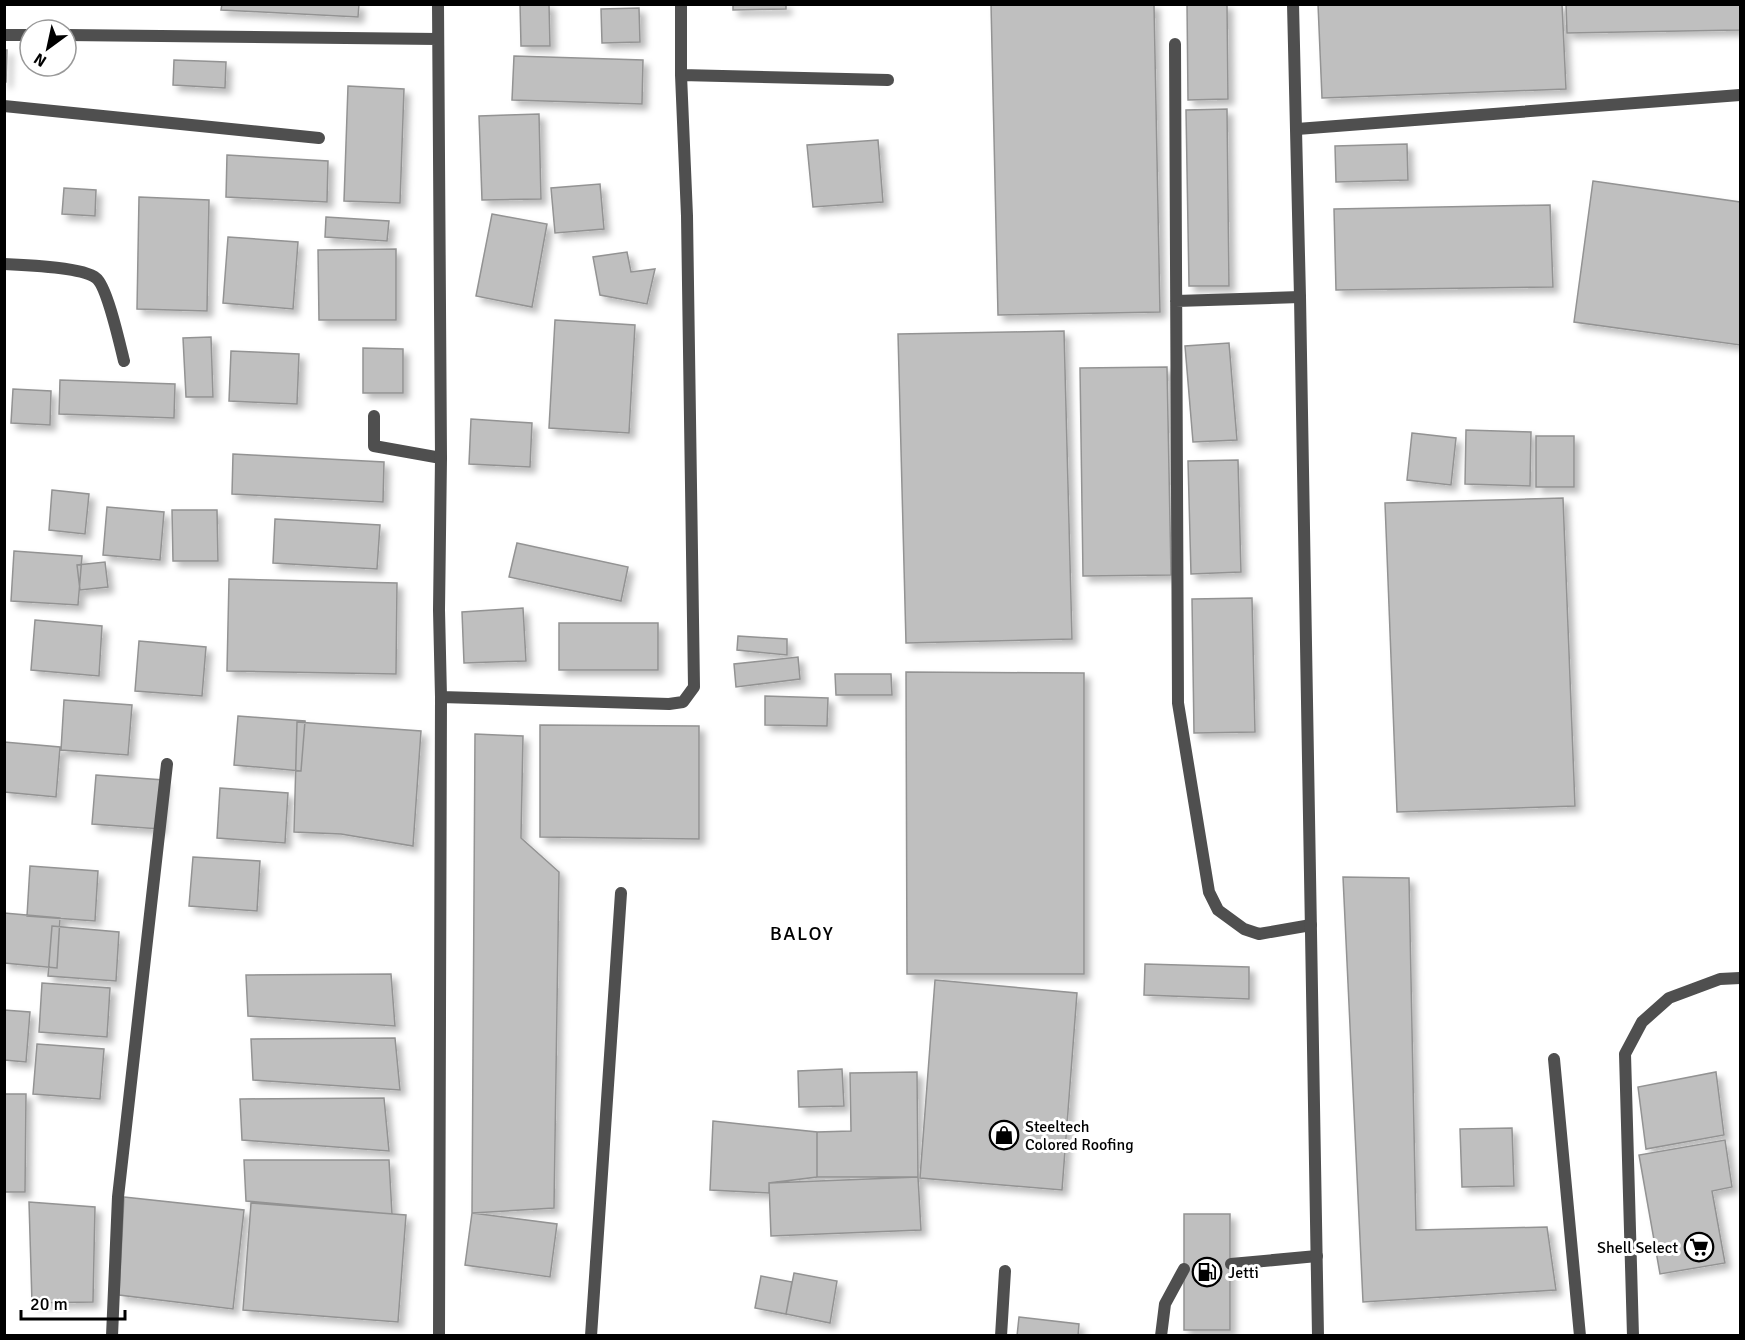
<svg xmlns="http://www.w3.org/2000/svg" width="1745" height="1340" font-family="Signika,sans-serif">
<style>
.building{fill:#bfbfbf;stroke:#939393;stroke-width:1.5;filter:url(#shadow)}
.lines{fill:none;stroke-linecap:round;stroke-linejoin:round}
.lane{stroke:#4f4f4f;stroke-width:12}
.street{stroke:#4f4f4f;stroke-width:12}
.labels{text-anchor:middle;stroke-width:6;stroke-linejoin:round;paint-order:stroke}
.poi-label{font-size:16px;fill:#000;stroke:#fff;text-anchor:start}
.quarter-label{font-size:20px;letter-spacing:1.5px;fill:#000;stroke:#fff}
</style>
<defs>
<filter id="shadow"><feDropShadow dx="5.5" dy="5.5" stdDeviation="3" flood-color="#0004"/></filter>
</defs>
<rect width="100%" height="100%" fill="#fff"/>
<path class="building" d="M222 4H359L358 17 221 10Z
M520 4H549L550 46H521Z
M733 4H786V9L733 10Z
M991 4H1154L1160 312 998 315Z
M1187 4H1227L1228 99 1188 100Z
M1318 4H1562L1566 89 1322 98Z
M1566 4H1740V30L1567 33Z
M639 8 640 42 602 43 601 9Z
M4 50H7L6 82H4Z
M514 56 643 60 642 104 512 100Z
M174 60 226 62 225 88 173 85Z
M348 86 404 89 400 203 344 201Z
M1227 109 1229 286H1189L1186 110Z
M539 114 541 199 482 200 479 116Z
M878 140 883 202 813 207 807 145Z
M1407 144 1408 180 1336 182 1335 146Z
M227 155 328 161 327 202 226 197Z
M1593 181 1740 202V345L1574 322Z
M600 184 604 229 555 233 551 188Z
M64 188 96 190 95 216 62 214Z
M139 197 209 200 207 311 137 309Z
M1550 205 1553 287 1336 290 1334 209Z
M492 214 547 224 532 307 476 296Z
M326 217 389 221 387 241 325 237Z
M228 237 298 242 293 309 223 303Z
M396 249V320H319L318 250Z
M627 252 631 272 655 269 647 304 600 295 593 257Z
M555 320 635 325 629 433 549 428Z
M1064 331 1072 639 906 643 898 334Z
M211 337 213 397H186L183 338Z
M1229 343 1237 440 1193 442 1185 346Z
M363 348 403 349V393H363Z
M231 351 299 354 297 404 229 401Z
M1167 367 1171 575 1083 576 1080 368Z
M60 380 175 384 174 418 59 414Z
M13 389 51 391 50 425 11 423Z
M471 419 532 423 530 467 469 464Z
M1466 430 1531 432 1530 486 1465 484Z
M1412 433 1456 438 1451 485 1407 480Z
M1536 436H1574V487H1536Z
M233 454 384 462 383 502 232 494Z
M1238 460 1241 572 1191 574 1188 461Z
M52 490 89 494 85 534 49 530Z
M1563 498 1575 806 1397 812 1385 503Z
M107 507 164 512 160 560 103 555Z
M172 510H217L218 561H173Z
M275 519 380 525 377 569 273 563Z
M517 543 628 567 621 601 509 577Z
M14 551 82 556 78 605 11 601Z
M105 562 108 587 80 590 77 565Z
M229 579 397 583 396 674 227 671Z
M1252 598 1255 732 1194 733 1192 599Z
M523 608 526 661 464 663 462 612Z
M35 620 102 626 99 676 31 670Z
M559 623H658V670H559Z
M738 636 787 639V655L737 650Z
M139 641 206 647 202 696 135 691Z
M798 657 800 679 736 687 734 664Z
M906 672 1084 673V974H907Z
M835 674H891L892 695H836Z
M765 696 828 698 827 726 765 725Z
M64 700 132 705 128 755 61 750Z
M238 716 305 721 301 771 234 765Z
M297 722 421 731 413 846 341 834 294 832Z
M540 725 699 726V839L540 837Z
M475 734 523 736 521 838 559 872 554 1208 472 1213Z
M4 742 60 747 56 797 4 792Z
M96 775 164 780 160 829 92 824Z
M220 788 288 793 285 843 217 838Z
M193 857 260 861 257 911 189 906Z
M30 866 98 871 95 921 27 916Z
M1343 877 1409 878 1416 1230 1547 1227 1556 1290 1363 1302Z
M4 913 60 918 57 968 4 963Z
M52 926 119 932 116 981 48 976Z
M1145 964 1249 967V999L1144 995Z
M391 974 395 1026 248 1016 246 975Z
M935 980 1077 993 1062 1190 920 1178Z
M42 983 110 988 107 1037 39 1032Z
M4 1010 30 1012 26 1062 4 1060Z
M395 1038 400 1090 253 1080 251 1039Z
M37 1044 104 1049 100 1099 33 1094Z
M842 1069 844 1106 799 1107 798 1071Z
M917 1072 918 1177H817V1132L851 1131 850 1073Z
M1716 1072 1724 1135 1646 1149 1638 1087Z
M4 1094H26L25 1192H4Z
M384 1098 389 1151 242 1140 240 1099Z
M713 1121 817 1132V1177L769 1183V1193L710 1190Z
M1512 1128 1514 1186 1462 1187 1460 1129Z
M1725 1140 1732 1187 1712 1191 1725 1263 1660 1274 1639 1155Z
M244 1160H389L392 1214 246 1201Z
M918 1177 921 1230 771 1236 769 1183Z
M124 1197 244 1210 233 1309 119 1295Z
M29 1202 95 1207 93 1302 32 1303Z
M251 1203 406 1215 398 1322 243 1310Z
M472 1213 557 1224 550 1277 465 1265Z
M1184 1214H1230V1330H1184Z
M794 1273 837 1281 830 1323 786 1314Z
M761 1276 792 1282 786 1314 755 1308Z
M1019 1317 1079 1324 1078 1336H1017Z"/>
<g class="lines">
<path class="lane" d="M1175 44 1178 703 1209 892 1218 910 1244 929 1259 934 1311 925
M4 106 319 138
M1297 129 1740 95
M4 264C24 265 83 267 96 278 107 286 120 345 124 361
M1176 301 1300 297
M374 416V446L441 458
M1554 1059 1580 1336
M1231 1264 1317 1256
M112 1336 118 1197 167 764
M591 1336 621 893
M1001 1336 1005 1271
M1161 1336 1165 1304 1184 1269
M1633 1336 1625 1054 1642 1022 1669 998 1720 979 1740 978"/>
<path class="street" d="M438 4 441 458 439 610 441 697 439 1336
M1293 4 1300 297 1318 1336
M4 35H30
M66 35 438 39
M681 75 888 80
M441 697 669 704 683 702 694 687 687 216 681 75V4"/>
</g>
<defs>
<g id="shop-ring" transform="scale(1.5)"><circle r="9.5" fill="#fff" stroke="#000" stroke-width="1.5"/><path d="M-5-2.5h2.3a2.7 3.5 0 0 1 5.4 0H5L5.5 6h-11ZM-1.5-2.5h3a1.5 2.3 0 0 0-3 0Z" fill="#000"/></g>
<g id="supermarket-ring" transform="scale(1.5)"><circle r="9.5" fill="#fff" stroke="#000" stroke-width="1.5"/><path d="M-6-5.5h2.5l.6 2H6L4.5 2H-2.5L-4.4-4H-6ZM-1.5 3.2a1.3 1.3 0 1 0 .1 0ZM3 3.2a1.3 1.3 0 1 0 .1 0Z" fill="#000"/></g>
<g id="fuel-ring" transform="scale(1.5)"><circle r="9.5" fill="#fff" stroke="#000" stroke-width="1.5"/><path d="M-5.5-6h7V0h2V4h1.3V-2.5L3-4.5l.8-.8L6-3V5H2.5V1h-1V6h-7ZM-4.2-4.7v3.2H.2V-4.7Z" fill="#000"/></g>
</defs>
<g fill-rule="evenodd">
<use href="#shop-ring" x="1004" y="1135"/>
<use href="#supermarket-ring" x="1699" y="1247"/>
<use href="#fuel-ring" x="1207" y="1272"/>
</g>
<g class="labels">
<g class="poi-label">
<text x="1025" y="1132">Steeltech<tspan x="1025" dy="18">Colored Roofing</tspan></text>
<text x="1678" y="1253" text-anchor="end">Shell Select</text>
<text x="1228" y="1278">Jetti</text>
</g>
<g class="quarter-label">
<text x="802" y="940">BALOY</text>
</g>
</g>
<rect width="1745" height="1340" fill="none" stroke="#000000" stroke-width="12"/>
<g transform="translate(48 48) rotate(213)"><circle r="28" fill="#ffffff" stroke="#999999" stroke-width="1.5"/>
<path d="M0-4.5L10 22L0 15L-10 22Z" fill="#000000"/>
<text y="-9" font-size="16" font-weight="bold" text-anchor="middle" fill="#000000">N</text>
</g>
<path d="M21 1310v9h104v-9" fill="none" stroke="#000000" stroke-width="3"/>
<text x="30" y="1310" font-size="18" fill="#000000" stroke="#ffffff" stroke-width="4.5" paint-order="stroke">20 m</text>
</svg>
